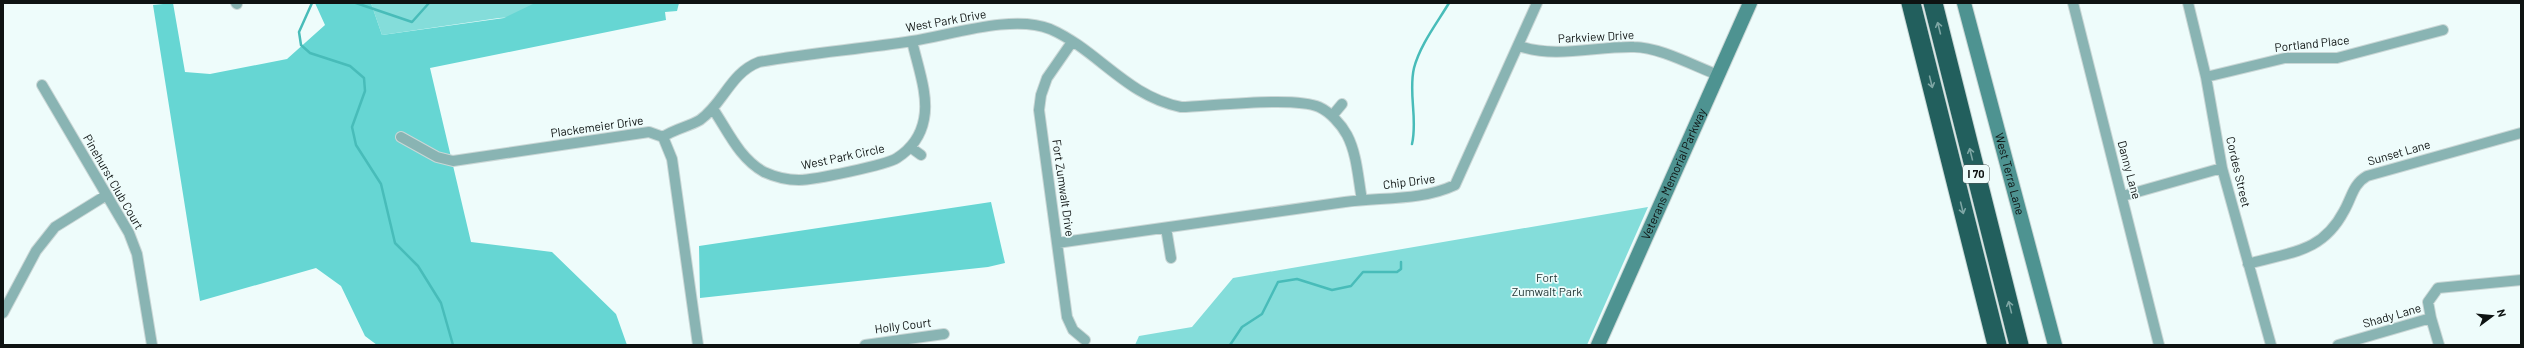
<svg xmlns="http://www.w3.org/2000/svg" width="2524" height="348" font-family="Barlow,sans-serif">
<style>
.green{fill:#84ddda}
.forest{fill:#66d6d3}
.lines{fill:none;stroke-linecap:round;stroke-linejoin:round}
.stream{stroke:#48bcb9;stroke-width:2.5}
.street-casing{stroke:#cad7d6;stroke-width:12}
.secondary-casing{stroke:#cad7d6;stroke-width:16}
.highway-casing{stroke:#cad7d6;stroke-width:21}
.street{stroke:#89b4b3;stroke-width:10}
.secondary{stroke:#4e9391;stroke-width:14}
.highway{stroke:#225f5d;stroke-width:19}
.oneway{stroke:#7ea6a4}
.labels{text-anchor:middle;stroke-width:3.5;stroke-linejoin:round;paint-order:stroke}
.shield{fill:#eefcfb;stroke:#515958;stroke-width:1}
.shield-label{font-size:11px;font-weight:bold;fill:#0e1312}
.street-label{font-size:12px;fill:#0e1312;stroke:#eefcfb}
.park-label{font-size:12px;fill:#1b302f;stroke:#eefcfb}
</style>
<rect width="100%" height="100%" fill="#eefcfb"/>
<path class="green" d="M371 3H679L678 5 499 18 382 35Z
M1648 207 1587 345H1135L1139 336 1192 327 1233 278Z"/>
<path class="forest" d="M173 3 185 72 210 74 287 59 325 25 315 3H371L382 35 504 18 535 3H679L677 11 665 12 666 20 430 68 471 242 552 252 616 314 627 345H377L365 336 341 286 316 268 200 301 153 5Z
M991 202 1005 263 988 267 700 298 699 246Z"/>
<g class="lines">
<path class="stream" d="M312 3 299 32 301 45 310 53 350 66 364 78 365 91 352 127 356 145 381 184 395 243 418 266 441 303 453 345
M356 3 412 22 429 3
M1412 144C1418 119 1408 93 1414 68 1420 45 1437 23 1449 3
M1230 345 1242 327 1262 314 1278 282 1297 279 1332 290 1351 286 1363 272H1397L1401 269V262"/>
<g class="street-casing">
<path id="street" d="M236 3 237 4
M2073 3 2159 345
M2188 3 2206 77 2222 168 2271 345
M1072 42 1047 78 1041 95 1039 110 1067 317 1073 330 1085 340
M1519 46C1557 59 1595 46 1634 47 1659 47 1694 66 1718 75
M2206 77 2285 58H2337L2443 30
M42 85 129 233 137 254 152 345
M713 109C728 131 739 158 764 172 775 177 787 180 799 180 814 180 886 165 897 158 911 149 921 135 924 119 929 95 917 64 912 41
M1332 116 1342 104
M401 137 437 157 453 161 649 132 663 137 672 159 698 345
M663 137C674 129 688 127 700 120 724 103 730 73 759 62 810 53 862 49 912 41 951 35 1013 14 1050 29 1098 50 1126 96 1181 107 1212 106 1295 96 1319 107 1330 112 1341 124 1347 135 1357 154 1358 178 1362 200
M910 147 921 155
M2123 196 2222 168
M1166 228 1171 258
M1057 243C1153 229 1249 216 1345 202 1382 197 1421 201 1455 185L1537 3
M2248 264C2290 252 2322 253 2344 211 2352 197 2353 184 2367 176L2521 133
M3 313 36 251 55 227 105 196
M2431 318 2439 345
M865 345 944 334
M2338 345 2431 318 2428 302 2438 288 2521 280"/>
</g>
<g class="secondary-casing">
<g id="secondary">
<path id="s1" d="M1964 3 2055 345"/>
<path id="s2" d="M1598 345 1750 3"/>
</g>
</g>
<g class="highway-casing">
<path id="highway" d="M1911 3 1997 345
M1933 3 2019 345"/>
</g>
<use href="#street" class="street"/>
<use href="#secondary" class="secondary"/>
<use href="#highway" class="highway"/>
</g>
<defs><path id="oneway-shaft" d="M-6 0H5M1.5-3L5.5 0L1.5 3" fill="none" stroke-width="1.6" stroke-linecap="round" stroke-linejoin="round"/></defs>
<g class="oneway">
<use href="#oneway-shaft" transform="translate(1939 28) rotate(-104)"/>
<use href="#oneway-shaft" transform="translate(1931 82) rotate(76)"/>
<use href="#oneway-shaft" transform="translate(1971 154) rotate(-104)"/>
<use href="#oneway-shaft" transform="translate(1962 208) rotate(76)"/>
<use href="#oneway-shaft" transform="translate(2010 307) rotate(-104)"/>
</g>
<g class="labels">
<rect class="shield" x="1963" y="165" width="26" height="18" rx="3"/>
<g class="shield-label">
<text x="1976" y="178">I 70</text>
</g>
<g class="street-label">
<text transform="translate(946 21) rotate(-10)" y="4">West Park Drive</text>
<text transform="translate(1596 37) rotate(-3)" y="4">Parkview Drive</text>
<text transform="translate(2312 44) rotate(-6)" y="4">Portland Place</text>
<text transform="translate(597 127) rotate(-8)" y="4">Plackemeier Drive</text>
<text transform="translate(2399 153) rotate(-16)" y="4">Sunset Lane</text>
<text transform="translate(843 157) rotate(-12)" y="4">West Park Circle</text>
<text transform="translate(2129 170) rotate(75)" y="4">Danny Lane</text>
<text transform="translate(2238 172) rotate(77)" y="4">Cordes Street</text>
<text dy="4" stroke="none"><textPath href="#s2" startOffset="187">Veterans Memorial Parkway</textPath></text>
<text dy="4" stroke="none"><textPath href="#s1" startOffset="177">West Terra Lane</textPath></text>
<text transform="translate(113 182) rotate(60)" y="4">Pinehurst Club Court</text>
<text transform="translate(1409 182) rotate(-7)" y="4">Chip Drive</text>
<text transform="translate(1063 188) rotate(82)" y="4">Fort Zumwalt Drive</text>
<text transform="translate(2392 316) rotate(-16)" y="4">Shady Lane</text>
<text transform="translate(903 326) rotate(-7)" y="4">Holly Court</text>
</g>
<g class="park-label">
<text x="1547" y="282">Fort<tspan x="1547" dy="14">Zumwalt Park</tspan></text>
</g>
</g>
<rect width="2524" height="348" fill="none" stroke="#0e1312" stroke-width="8"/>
<g transform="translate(2492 316) rotate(74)" stroke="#eefcfb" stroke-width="3" paint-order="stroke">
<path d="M0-3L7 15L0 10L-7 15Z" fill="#0e1312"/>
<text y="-6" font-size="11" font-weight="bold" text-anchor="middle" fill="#0e1312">N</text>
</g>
</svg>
